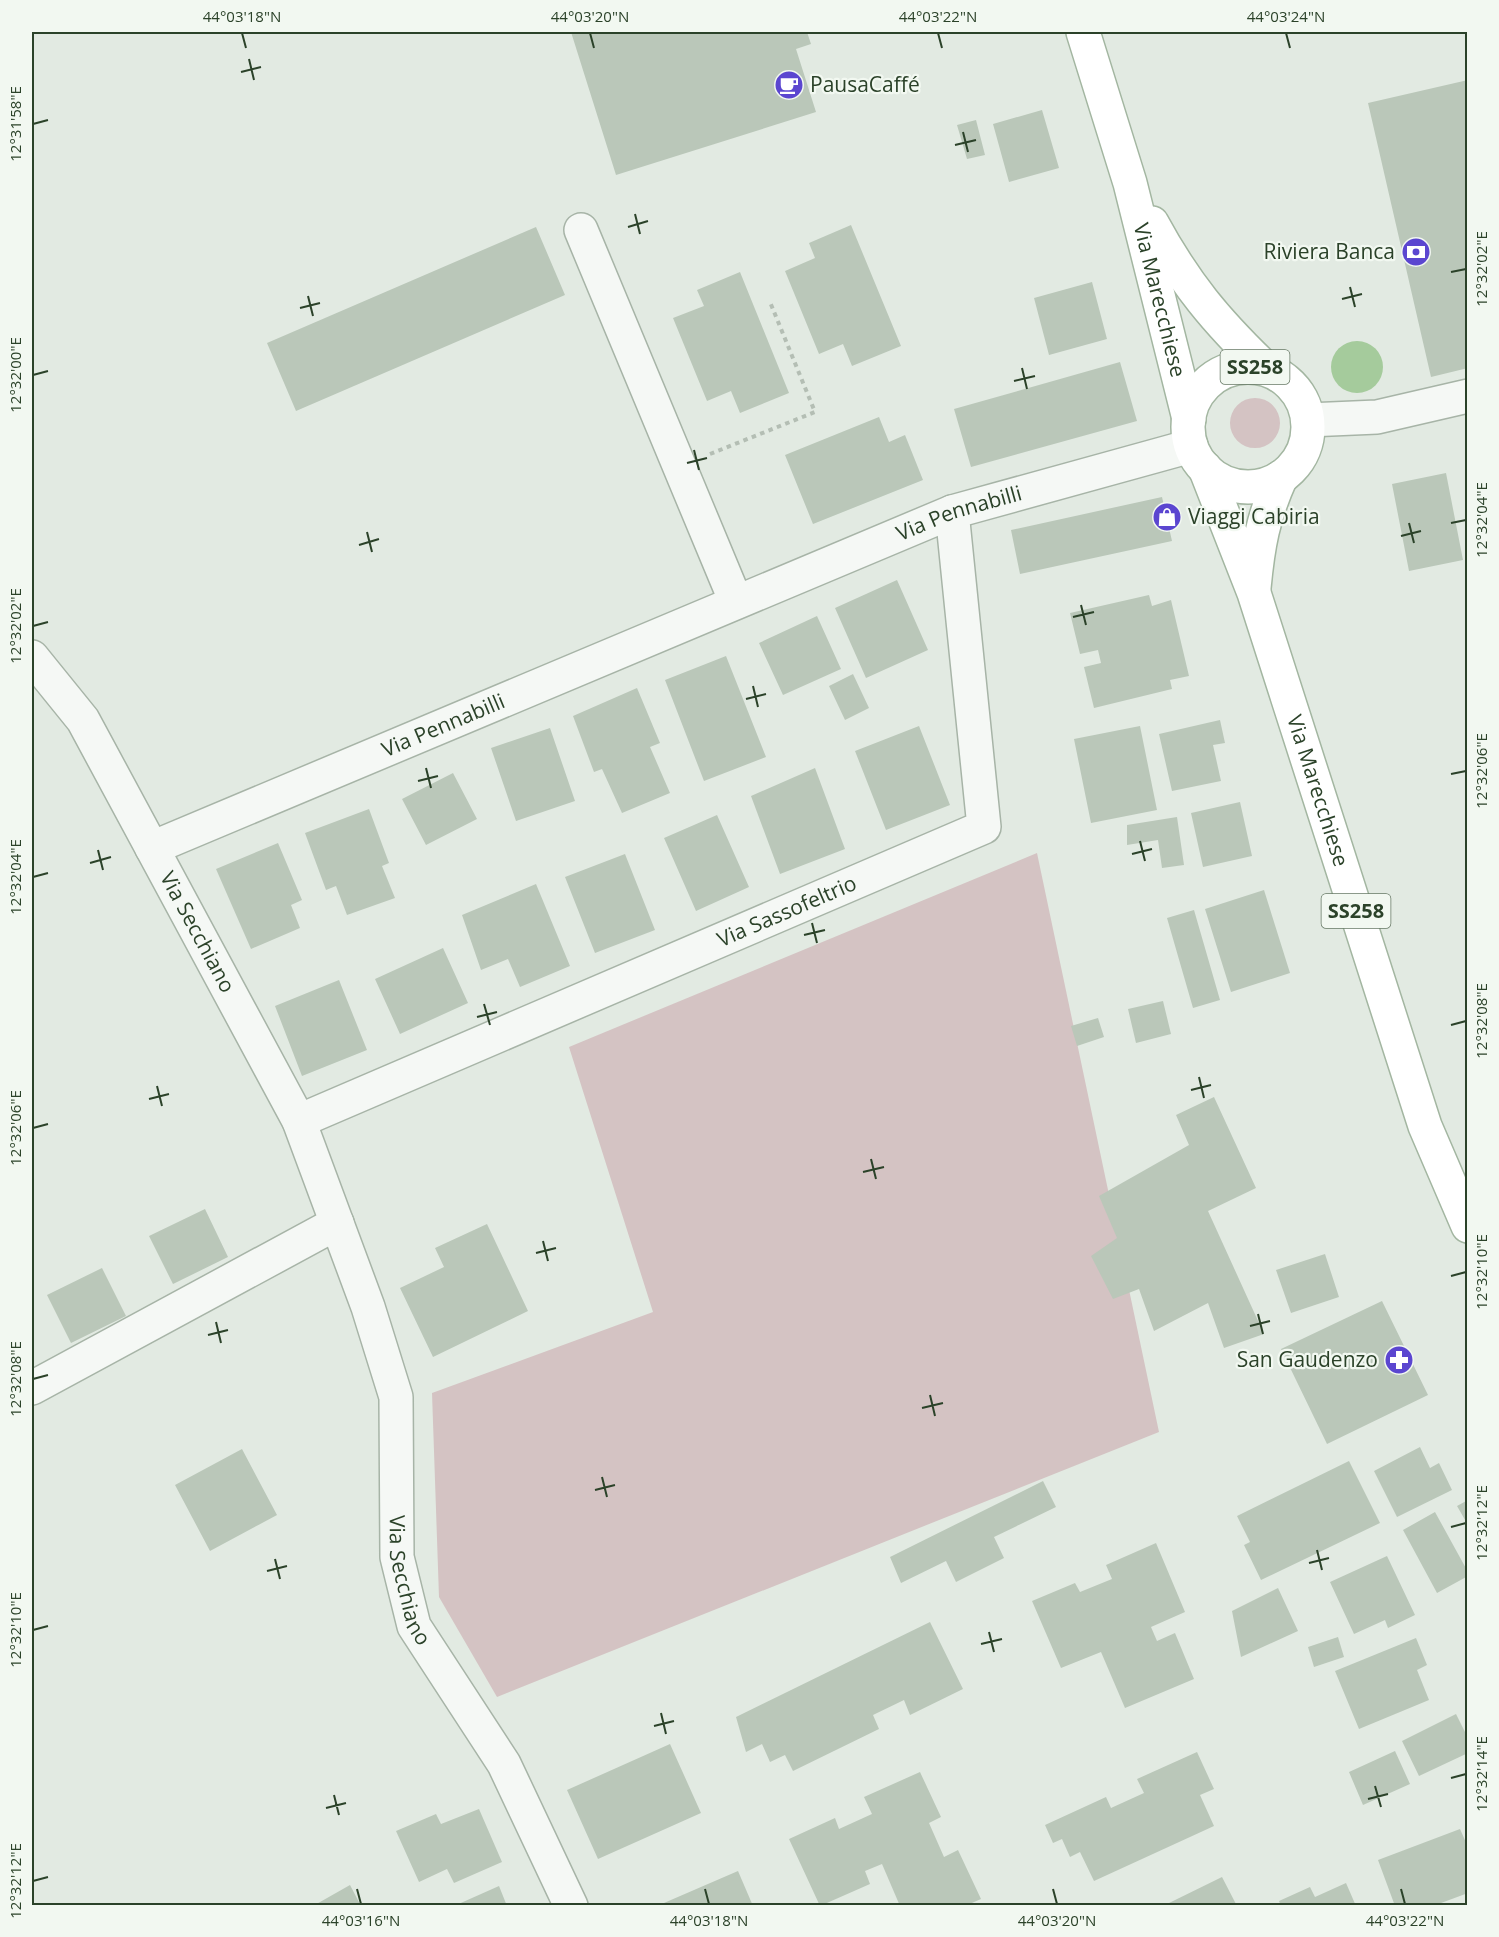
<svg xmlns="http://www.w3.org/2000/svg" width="1499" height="1937" font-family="'Open Sans',sans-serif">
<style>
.green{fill:#d4c3c3}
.water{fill:#a5cb9c}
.building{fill:#bac7b9}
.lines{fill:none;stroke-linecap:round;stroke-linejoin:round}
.minor-casing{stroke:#a7b4a7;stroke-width:36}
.major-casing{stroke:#a3b6a1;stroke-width:36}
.path{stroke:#b4beb4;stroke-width:4;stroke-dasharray:4.5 4.5;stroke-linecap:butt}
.minor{stroke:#f5f8f5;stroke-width:33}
.major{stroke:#fff;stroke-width:33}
.ticks{fill:none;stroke:#2b4229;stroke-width:2}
.labels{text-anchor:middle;stroke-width:4.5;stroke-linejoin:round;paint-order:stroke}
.shield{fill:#f2f8f1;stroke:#677965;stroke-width:1.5}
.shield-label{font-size:20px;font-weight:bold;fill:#2b4229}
.poi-label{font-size:21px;fill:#2b4229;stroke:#f2f8f1;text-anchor:start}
.street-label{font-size:21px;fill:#2b4229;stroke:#f2f8f1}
.neatline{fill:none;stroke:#2b4229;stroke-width:2}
.ticks-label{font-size:15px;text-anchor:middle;fill:#2b4229}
</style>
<rect width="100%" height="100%" fill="#e2eae2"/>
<path class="green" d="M1230 423a25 25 0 1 1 50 0a25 25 0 1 1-50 0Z
M1037 853 1159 1432 497 1697 439 1597 432 1393 653 1312 569 1047Z"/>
<path class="water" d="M1331 367a26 26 0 1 1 52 0a26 26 0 1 1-52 0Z"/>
<path class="building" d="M571 32H807L811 44 796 49 816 112 616 175Z
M1468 80V368L1431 377 1368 103Z
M1042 110 1059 168 1009 182 993 124Z
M976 120 985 155 967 159 957 125Z
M851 225 901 346 852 366 843 344 819 354 785 271 815 258 809 243Z
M536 227 565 295 296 411 267 343Z
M740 272 789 393 740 413 731 391 707 401 673 318 704 306 697 290Z
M1092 282 1107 339 1049 355 1034 298Z
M1120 362 1137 421 971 467 954 409Z
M879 417 889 442 905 435 923 480 813 524 785 455Z
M1446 473 1463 560 1409 571 1392 484Z
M1162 497 1172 541 1020 574 1011 530Z
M897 580 928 650 866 678 835 608Z
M1149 595 1152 606 1171 600 1189 676 1170 680 1172 689 1094 708 1084 667 1101 663 1098 650 1080 654 1070 613Z
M817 616 841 669 783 695 759 643Z
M726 656 766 757 704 781 665 680Z
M853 674 869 708 845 720 829 686Z
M637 688 660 743 650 747 670 793 622 813 602 769 594 772 573 716Z
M1220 720 1225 743 1213 745 1221 781 1172 791 1159 734Z
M919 726 950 805 886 830 855 751Z
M1140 726 1157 810 1091 823 1074 739Z
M550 728 575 801 516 821 491 748Z
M815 768 845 849 780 874 751 796Z
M453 773 477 819 426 845 402 799Z
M1240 802 1252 856 1203 867 1191 813Z
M369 809 389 863 382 866 395 898 347 915 336 886 326 890 305 833Z
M717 815 749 887 696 911 664 838Z
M1177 817 1184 865 1162 868 1158 840 1127 845V825Z
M278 843 302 900 291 905 300 928 251 949 216 869Z
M625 854 655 930 595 953 565 877Z
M536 884 570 966 520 987 508 959 481 970 462 915Z
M1264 890 1290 973 1231 992 1205 909Z
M1194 910 1220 1000 1193 1008 1167 918Z
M443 948 468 1003 400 1034 375 979Z
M339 980 367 1050 302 1076 275 1006Z
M1163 1001 1171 1034 1136 1043 1128 1009Z
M1098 1018 1104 1037 1077 1046 1071 1026Z
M1214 1097 1256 1188 1208 1211 1264 1334 1224 1348 1208 1303 1154 1331 1139 1289 1113 1299 1091 1256 1117 1238 1099 1196 1189 1145 1176 1115Z
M205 1209 228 1257 173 1284 149 1236Z
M487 1224 528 1311 433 1357 400 1288 444 1267 435 1248Z
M1325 1254 1339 1297 1291 1313 1276 1270Z
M102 1268 126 1316 71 1343 47 1295Z
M1382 1301 1428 1395 1327 1444 1281 1349Z
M1420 1447 1430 1468 1439 1463 1452 1490 1397 1517 1374 1471Z
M242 1449 277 1515 210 1551 175 1485Z
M1349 1461 1380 1523 1261 1580 1244 1545 1250 1542 1237 1516Z
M1043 1481 1056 1507 994 1537 1004 1558 956 1582 946 1561 901 1583 890 1557Z
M1468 1500V1525L1457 1506Z
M1435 1512 1468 1572V1576L1437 1593 1403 1530Z
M1156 1543 1185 1612 1151 1627 1157 1641 1175 1633 1194 1679 1125 1708 1101 1652 1061 1668 1032 1601 1075 1583 1080 1592 1112 1579 1106 1565Z
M1387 1556 1415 1615 1388 1628 1385 1620 1354 1634 1330 1582Z
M1278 1588 1298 1631 1241 1657 1232 1611Z
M930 1622 963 1689 910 1715 904 1700 873 1715 879 1729 793 1771 785 1755 770 1762 762 1744 746 1752 736 1717Z
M1338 1637 1344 1657 1314 1667 1308 1647Z
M1416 1638 1427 1665 1417 1670 1429 1700 1359 1729 1335 1671Z
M1456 1714 1468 1738V1753L1419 1776 1402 1741Z
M670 1744 701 1813 598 1859 567 1790Z
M1395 1751 1410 1784 1363 1805 1349 1772Z
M1197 1752 1214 1789 1200 1795 1214 1826 1094 1881 1080 1852 1070 1857 1062 1839 1053 1843 1045 1825 1106 1797 1111 1808 1144 1793 1137 1779Z
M920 1772 941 1817 929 1823 944 1857 958 1850 981 1899 965 1906H900L882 1864 865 1871 870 1884 820 1906 789 1839 835 1818 839 1829 872 1814 864 1797Z
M479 1809 502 1862 454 1883 447 1869 419 1882 396 1831 436 1814 441 1824Z
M1460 1829 1468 1847V1893L1433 1906H1395L1378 1860Z
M738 1871 753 1906H657Z
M1222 1877 1237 1906H1170L1169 1903Z
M1346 1883 1356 1906H1281L1279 1901 1310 1887 1315 1897Z
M350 1885 361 1906H313Z
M499 1886 507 1906H454Z"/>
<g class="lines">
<g class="minor-casing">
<g id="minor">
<path d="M581 230 736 602"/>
<path d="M1308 420 1377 417 1468 396"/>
<path id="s1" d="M32 657 83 720 299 1121 368 1307 396 1397 397 1557 414 1626 504 1764 571 1906"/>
<path id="s2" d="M152 848 952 512 1191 446"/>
<path id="s3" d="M299 1121 984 827 952 512"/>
<path d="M32 1388 337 1223"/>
</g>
</g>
<g class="major-casing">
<g id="major">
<path id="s4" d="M1083 32 1130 183 1189 419"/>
<path d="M1152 223C1185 284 1216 321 1266 369"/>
<circle cx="1248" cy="427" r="60"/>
<path id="s5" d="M1205 468 1254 593 1425 1126 1468 1226"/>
<path d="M1254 588C1258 545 1263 517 1281 477"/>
</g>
</g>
<path class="path" d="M710 454 815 412 770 302"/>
<use href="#minor" class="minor"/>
<use href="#major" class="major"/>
</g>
<path class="ticks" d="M242 33 246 48M590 33 594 48M938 33 942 48M1286 33 1290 48M249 59 254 80M241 72 261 67M33 124 48 120M963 132 968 152M955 145 976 140M635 214 640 234M628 227 648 221M1451 272 1466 269M1350 287 1355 307M308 296 313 316M1342 299 1362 294M300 308 320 303M1022 368 1027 389M33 375 48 371M1014 381 1035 376M694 450 699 470M687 463 707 458M1409 523 1414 543M1451 523 1466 520M367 532 372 552M1401 536 1421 531M359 545 379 539M1081 605 1086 625M1073 617 1094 612M33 626 48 622M753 686 758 707M746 699 766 694M426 768 431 788M1451 774 1466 771M418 781 438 776M1140 841 1145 861M98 850 103 870M1132 854 1152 849M90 863 111 857M33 877 48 873M812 923 817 943M804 935 825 930M484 1004 490 1025M477 1017 497 1012M1451 1025 1466 1021M1199 1077 1204 1098M157 1086 162 1106M1191 1090 1211 1085M149 1099 169 1094M33 1128 48 1124M871 1159 876 1179M863 1172 884 1167M543 1241 548 1261M536 1253 556 1248M1451 1276 1466 1272M1258 1314 1263 1334M216 1322 221 1343M1250 1326 1270 1321M208 1335 228 1330M33 1379 48 1375M930 1395 935 1416M922 1408 943 1403M602 1477 607 1497M595 1490 615 1485M1451 1527 1466 1523M1317 1550 1322 1570M275 1559 280 1579M1309 1563 1329 1558M267 1571 287 1566M33 1630 48 1626M989 1632 994 1652M981 1644 1002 1639M661 1713 666 1734M654 1726 674 1721M1451 1778 1466 1774M1375 1786 1381 1807M334 1795 339 1815M1368 1799 1388 1794M326 1808 346 1803M33 1881 48 1877M357 1889 361 1904M705 1889 709 1904M1053 1889 1057 1904M1401 1889 1405 1904"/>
<defs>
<g id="cafe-disc" transform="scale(1.5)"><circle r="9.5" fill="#5b46d0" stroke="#f2f8f1"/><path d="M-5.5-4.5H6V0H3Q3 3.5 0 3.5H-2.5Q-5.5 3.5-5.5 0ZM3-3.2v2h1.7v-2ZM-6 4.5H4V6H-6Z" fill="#fff"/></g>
<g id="bank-disc" transform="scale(1.5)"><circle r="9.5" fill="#5b46d0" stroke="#f2f8f1"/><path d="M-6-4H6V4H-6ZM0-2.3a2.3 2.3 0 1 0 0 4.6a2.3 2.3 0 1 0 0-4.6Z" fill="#fff"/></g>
<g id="shop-disc" transform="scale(1.5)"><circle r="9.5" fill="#5b46d0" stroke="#f2f8f1"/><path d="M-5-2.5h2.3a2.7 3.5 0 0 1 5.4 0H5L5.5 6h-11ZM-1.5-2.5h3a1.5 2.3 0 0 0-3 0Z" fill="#fff"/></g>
<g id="pharmacy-disc" transform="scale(1.5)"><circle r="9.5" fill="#5b46d0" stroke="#f2f8f1"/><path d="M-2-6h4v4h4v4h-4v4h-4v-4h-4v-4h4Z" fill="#fff"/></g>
</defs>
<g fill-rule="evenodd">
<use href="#cafe-disc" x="789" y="85"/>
<use href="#bank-disc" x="1416" y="252"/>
<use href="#shop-disc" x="1167" y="517"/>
<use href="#pharmacy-disc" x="1399" y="1360"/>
</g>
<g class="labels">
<g class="shield">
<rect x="1220.5" y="350" width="69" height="34" rx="4.5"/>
<rect x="1321.5" y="894" width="69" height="34" rx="4.5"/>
</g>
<g class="shield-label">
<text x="1255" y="374">SS258</text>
<text x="1356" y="918">SS258</text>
</g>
<g class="poi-label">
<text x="810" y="92">PausaCaffé</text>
<text x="1395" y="259" text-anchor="end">Riviera Banca</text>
<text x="1188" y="524">Viaggi Cabiria</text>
<text x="1378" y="1367" text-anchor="end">San Gaudenzo</text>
</g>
<g class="street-label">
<text dy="7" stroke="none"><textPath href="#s4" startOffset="279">Via Marecchiese</textPath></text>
<text dy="7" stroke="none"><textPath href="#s2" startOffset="874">Via Pennabilli</textPath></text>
<text dy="7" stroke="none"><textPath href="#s2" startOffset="316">Via Pennabilli</textPath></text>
<text dy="7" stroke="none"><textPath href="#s5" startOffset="342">Via Marecchiese</textPath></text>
<text dy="7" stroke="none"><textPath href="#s3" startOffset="531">Via Sassofeltrio</textPath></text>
<text dy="7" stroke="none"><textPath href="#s1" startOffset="322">Via Secchiano</textPath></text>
<text dy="7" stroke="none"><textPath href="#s1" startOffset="1014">Via Secchiano</textPath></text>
</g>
</g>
<rect width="1499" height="1937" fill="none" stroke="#f2f8f1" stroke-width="66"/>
<rect x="33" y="33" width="1433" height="1871" class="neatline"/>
<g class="ticks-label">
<text x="242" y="22">44°03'18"N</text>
<text x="590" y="22">44°03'20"N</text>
<text x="938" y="22">44°03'22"N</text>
<text x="1286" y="22">44°03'24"N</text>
<text transform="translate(16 124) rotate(-90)" y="5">12°31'58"E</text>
<text transform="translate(1482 269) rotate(-90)" y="5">12°32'02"E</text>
<text transform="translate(16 375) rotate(-90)" y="5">12°32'00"E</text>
<text transform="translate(1482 520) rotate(-90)" y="5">12°32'04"E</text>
<text transform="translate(16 626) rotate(-90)" y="5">12°32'02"E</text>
<text transform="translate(1482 771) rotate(-90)" y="5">12°32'06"E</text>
<text transform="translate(16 877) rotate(-90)" y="5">12°32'04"E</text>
<text transform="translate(1482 1021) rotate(-90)" y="5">12°32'08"E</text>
<text transform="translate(16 1128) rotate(-90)" y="5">12°32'06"E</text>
<text transform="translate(1482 1272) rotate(-90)" y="5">12°32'10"E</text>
<text transform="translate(16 1379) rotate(-90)" y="5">12°32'08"E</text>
<text transform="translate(1482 1523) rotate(-90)" y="5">12°32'12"E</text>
<text transform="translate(16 1630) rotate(-90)" y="5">12°32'10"E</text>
<text transform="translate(1482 1774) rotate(-90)" y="5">12°32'14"E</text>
<text transform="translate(16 1881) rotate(-90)" y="5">12°32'12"E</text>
<text x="361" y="1926">44°03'16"N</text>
<text x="709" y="1926">44°03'18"N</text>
<text x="1057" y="1926">44°03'20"N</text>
<text x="1405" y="1926">44°03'22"N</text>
</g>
</svg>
